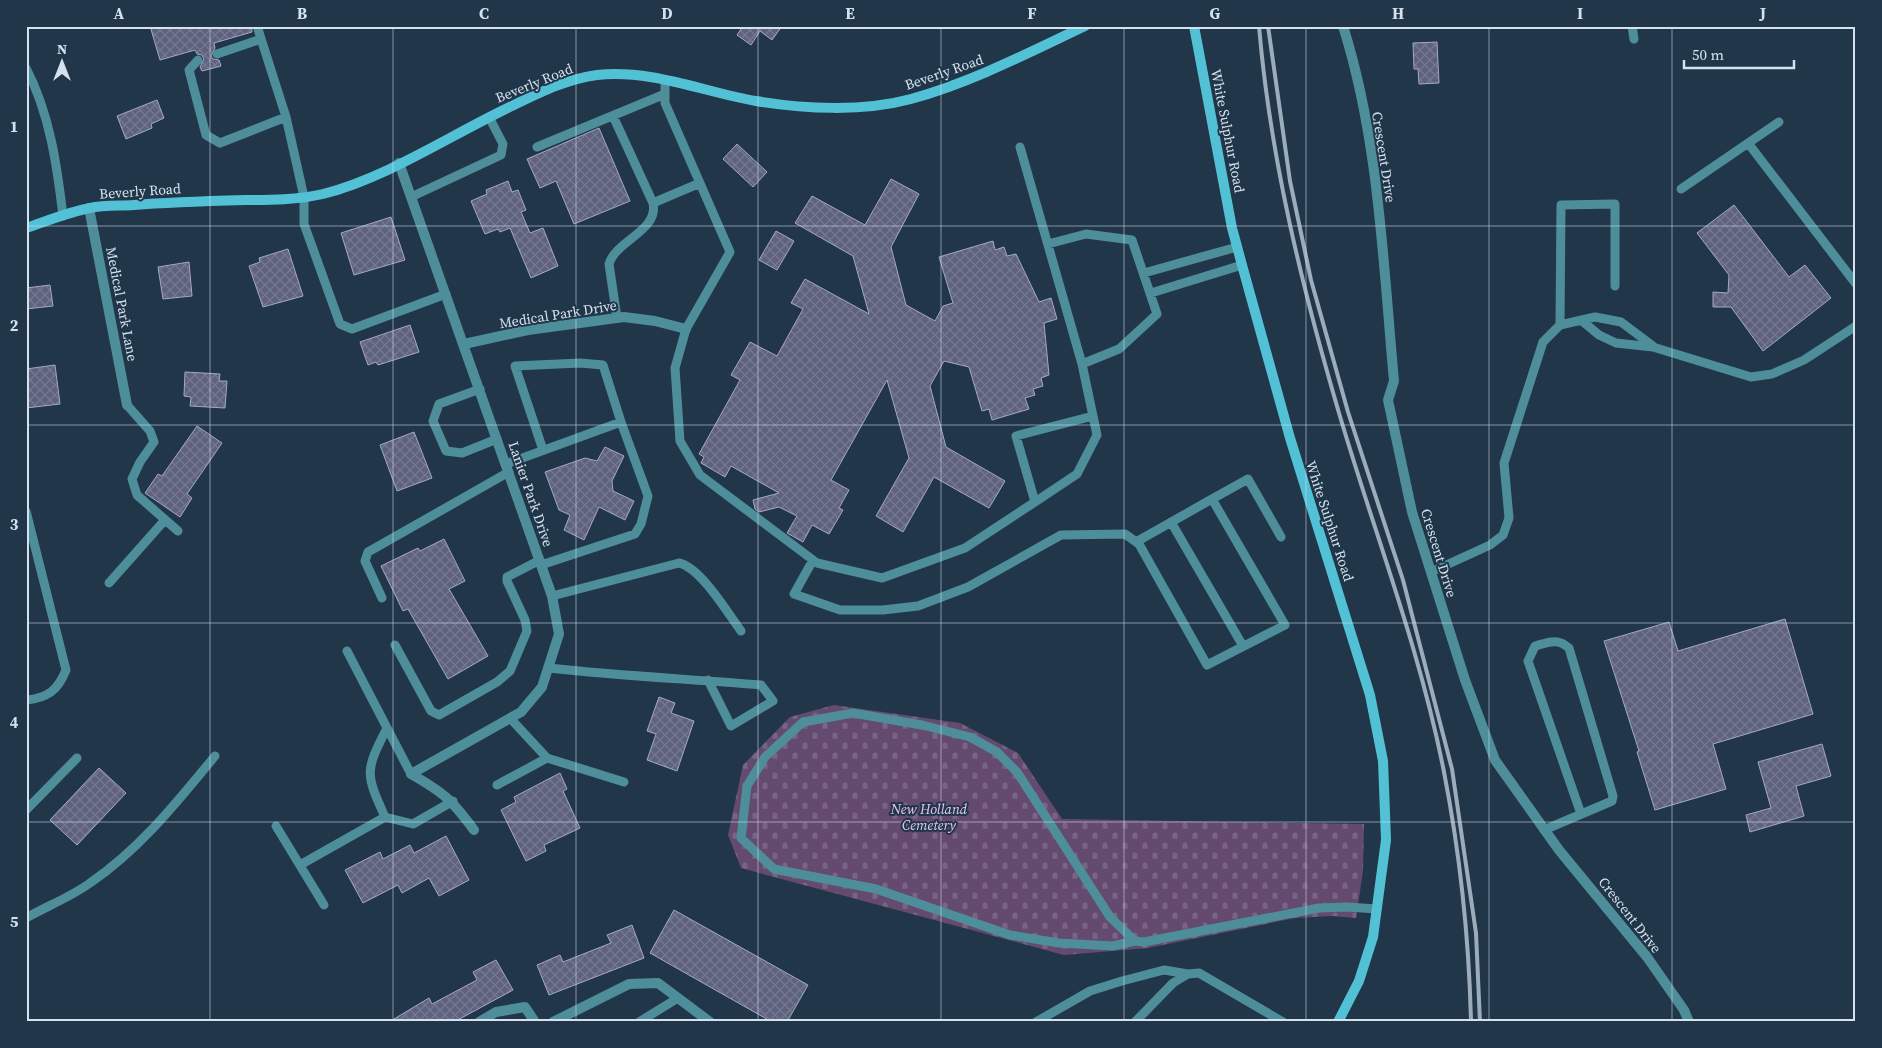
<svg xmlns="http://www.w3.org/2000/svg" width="1882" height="1048" font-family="'Source Serif 4',serif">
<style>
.cemetery{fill:url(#cemetery-stones)}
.building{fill:url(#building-cross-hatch);stroke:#a5a8c6}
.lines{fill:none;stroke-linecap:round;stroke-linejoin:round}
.lane{stroke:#4e8e9b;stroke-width:9}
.street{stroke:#4e8e9b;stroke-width:10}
.secondary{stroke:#52c1d5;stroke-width:10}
.rail{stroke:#9cacba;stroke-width:4}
.grid{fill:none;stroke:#d5e2ee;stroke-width:1;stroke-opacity:0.55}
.labels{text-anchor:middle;stroke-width:4;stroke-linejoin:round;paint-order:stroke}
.street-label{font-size:14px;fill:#d5e2ee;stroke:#213649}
.park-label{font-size:14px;font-style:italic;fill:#e6c5f5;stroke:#213649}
.neatline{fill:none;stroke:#d5e2ee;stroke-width:2}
.grid-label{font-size:16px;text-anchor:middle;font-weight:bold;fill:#d5e2ee}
</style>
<defs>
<pattern id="cemetery-stones" width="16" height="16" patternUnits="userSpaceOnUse" patternTransform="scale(1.25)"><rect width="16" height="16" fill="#644a6f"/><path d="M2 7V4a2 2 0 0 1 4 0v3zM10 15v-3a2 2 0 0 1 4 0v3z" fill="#796484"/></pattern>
<pattern id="building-cross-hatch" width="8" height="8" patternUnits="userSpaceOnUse" patternTransform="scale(1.25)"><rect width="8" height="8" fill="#5f627d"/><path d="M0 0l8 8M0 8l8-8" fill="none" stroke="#757890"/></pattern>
</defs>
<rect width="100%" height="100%" fill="#213649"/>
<path class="cemetery" d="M834 705 960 723 1018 753 1062 819 1364 824 1363 871 1356 918 1332 916 1295 918 1148 948 1064 955 741 868 728 835 743 765 790 717Z"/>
<path class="building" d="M150 26H251L252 32 214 43 215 48 211 56 213 59 219 60 221 66 202 71 200 67 204 59 202 55 197 54 195 50 160 60Z
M743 26H782L772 40 760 31 751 45 737 35Z
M1437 42 1439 83 1419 84 1418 69H1414L1413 43Z
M157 100 164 118 151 124 152 128 126 139 117 116Z
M599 128 630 201 574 224 556 181 540 188 527 159Z
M737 144 767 172 753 187 723 159Z
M891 179 919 194 891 247 906 305 935 321 943 306 953 303 939 257 993 241 995 250 1004 247 1007 256 1016 254 1039 302 1051 298 1057 319 1044 323 1049 375 1041 378 1043 386 1033 389 1035 395 1025 398 1029 409 992 420 989 409 982 411 969 367 944 361 930 386 946 447 1005 481 989 508 934 477 903 532 876 516 909 458 887 380 831 480 849 490 839 508 843 510 829 534 812 525 803 542 787 533 797 516 779 507 759 512 755 509 753 500 779 493 731 466 725 477 701 463 704 457 699 454 740 380 731 375 750 342 777 356 803 309 791 303 805 279 869 314 853 256 795 223 812 196 865 225Z
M508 181 512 192 518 190 526 210 521 212 530 233 543 228 558 266 531 278 510 228 500 232 498 229 485 234 471 201 487 194 486 190Z
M1734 205 1789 277 1805 265 1831 298 1763 351 1731 307H1713V292L1728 293 1729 275 1697 233Z
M391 217 405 260 354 275 341 233Z
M776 231 794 241 777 270 759 260Z
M288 249 303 296 263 307 249 266 260 262 259 258Z
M189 262 192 296 163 299 158 267Z
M50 285 53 306 26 309V288Z
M410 325 419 352 378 365 376 362 368 365 360 342Z
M55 365 60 404 26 408V369Z
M185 372 220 374 219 381H227L225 408 190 406 191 397 184 396Z
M197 426 222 443 187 494 192 498 180 517 145 493 158 474 162 476Z
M414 432 432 478 397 491 380 445Z
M605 447 624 456 612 481 613 491 634 501 625 520 599 507 584 540 564 530 570 515 559 510 545 472 585 458 597 461Z
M444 539 465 581 449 589 488 656 448 679 408 609 403 611 381 566 418 548 420 551Z
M1785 619 1813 714 1713 744 1726 789 1655 810 1637 752 1639 751 1604 641 1669 622 1678 651Z
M659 697 675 703 671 713 694 721 677 771 647 760 656 734 647 731Z
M1822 744 1831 776 1796 786 1804 816 1750 832 1746 815 1771 808 1758 762Z
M99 768 126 793 77 845 50 820Z
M560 773 567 789 563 791 580 828 544 845 546 851 526 861 501 810 516 802 514 797Z
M446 836 469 880 439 896 429 878 402 893 398 885 363 903 345 870 380 852 383 859 410 845 414 853Z
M674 910 808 985 787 1022H772L650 953Z
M632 925 644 958 549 995 537 965 560 955 563 962 611 943 607 935Z
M496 960 513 990 454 1022H389L429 998 432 1004 477 980 473 972Z"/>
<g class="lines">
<path class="lane" d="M257 26 286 117 304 197V224L340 324 352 329 446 294
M1632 26 1634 39
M217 54 261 39
M198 60 189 70 206 135 220 143 286 117
M26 68C50 114 57 166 63 216
M665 80V103L730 252 686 329 675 368 680 441 700 475 817 563 882 578 965 548 1035 502 1077 474 1097 435 1082 364 1020 147
M613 116 653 203 700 183
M1748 143 1856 284
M537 147 665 94
M1681 189 1779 122
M411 197 501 155 503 144 489 117
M1048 244 1086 234 1132 240 1157 314 1119 349 1082 364
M1144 273 1237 247
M1151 293 1242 265
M617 318 609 264C616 240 659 231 653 203
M1581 320 1599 335 1616 343 1653 347 1751 377 1772 374 1804 360 1856 326
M1560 325 1595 317 1621 322 1653 346
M480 389 439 404 433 421 446 451 462 453 497 439
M127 405 150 431 154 442 140 462 132 479 137 495 178 531
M506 464 621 422 603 365 580 363 515 366 543 450
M1035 502 1016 436 1093 416
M26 511 66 670C58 690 48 698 26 700
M1171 522 1243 646
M1136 542 1212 499
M813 560 794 594 840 610H883L918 606 968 587 1061 535 1125 534 1139 544 1207 665 1285 625 1212 499 1248 479 1281 537
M541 565 635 534 641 524 648 496 621 422
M1431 572 1490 545 1503 535 1509 518 1504 463 1543 342 1560 325 1561 205 1615 204V286
M109 583 164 521
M552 596 679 563C701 568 727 612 741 631
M382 598 365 561 368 552 509 472
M395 645 431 711 439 715 497 682 510 671 527 631 525 620 507 581V577L540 560
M347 651 411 774
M549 668C620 676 690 679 761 685L773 701 731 726 708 680
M387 728C365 771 365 773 385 817L413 824 453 801
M547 758 624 782
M497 785 547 758 510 718
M26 810 77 758
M276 826 324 905
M1544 830 1612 801 1613 796 1569 648C1558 638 1549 642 1535 646L1528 661 1581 814
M300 865 385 817
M26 918C47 906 71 897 90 883 140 849 177 802 215 756
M1135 941 1113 946 1059 943 1010 935 876 889 774 869 741 838 747 786 765 757 803 722 853 713 922 725 970 737 997 752 1017 772 1110 917 1135 941 1144 942 1319 908 1347 907 1377 909
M639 1022 678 998
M1036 1022 1090 991 1122 981 1164 970 1188 974 1199 973 1283 1022
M1135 1022 1173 983 1188 974"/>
<path class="street" d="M1343 26C1379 140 1383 262 1394 381L1388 400 1412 512 1465 680 1495 760 1559 850 1647 957 1684 1010 1689 1022
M399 163 552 596 559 634 542 687 521 712 411 774
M89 208 127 405
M464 344 528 330 624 317 655 321 686 329
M411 774C444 793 451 799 474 830
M479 1022 496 1012 525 1007 535 1022
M553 1022 629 984 658 983 710 1022"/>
<path class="secondary" d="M1194 26 1232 228 1242 265 1290 438 1370 695 1383 761 1386 840 1373 937 1359 981 1338 1022
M26 228C47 221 69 212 90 208 104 205 120 206 134 205 171 202 208 201 245 200 271 200 297 200 323 194 387 178 454 133 514 105 541 92 567 79 597 75 651 69 704 92 756 101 804 109 863 112 911 99 972 82 1028 53 1085 26"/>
<path class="rail" d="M1259 26C1270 157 1302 287 1339 413 1374 532 1420 649 1444 772 1460 854 1469 938 1471 1022
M1268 26 1290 181 1311 280 1348 412 1403 580 1452 769 1476 933 1480 1022"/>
</g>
<path class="grid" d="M210 26V1022M393 26V1022M576 26V1022M758 26V1022M941 26V1022M1124 26V1022M1306 26V1022M1489 26V1022M1672 26V1022M26 226H1856M26 425H1856M26 623H1856M26 822H1856"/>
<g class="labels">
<g class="street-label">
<text transform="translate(944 72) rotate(-19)" y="5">Beverly Road</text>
<text transform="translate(534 83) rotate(-22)" y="5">Beverly Road</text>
<text transform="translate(1228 131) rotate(79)" y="5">White Sulphur Road</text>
<text transform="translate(1384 157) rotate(81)" y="5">Crescent Drive</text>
<text transform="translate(140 191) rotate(-4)" y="5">Beverly Road</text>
<text transform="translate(122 304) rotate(79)" y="5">Medical Park Lane</text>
<text transform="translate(558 314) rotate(-9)" y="5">Medical Park Drive</text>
<text transform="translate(531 494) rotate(71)" y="5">Lanier Park Drive</text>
<text transform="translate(1330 521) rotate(72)" y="5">White Sulphur Road</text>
<text transform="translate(1439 553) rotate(73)" y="5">Crescent Drive</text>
<text transform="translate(1630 915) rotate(52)" y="5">Crescent Drive</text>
</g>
<g class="park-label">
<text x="929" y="814">New Holland<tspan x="929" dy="16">Cemetery</tspan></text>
</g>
</g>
<rect width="1882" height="1048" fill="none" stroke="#213649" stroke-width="55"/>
<g transform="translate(62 62)" stroke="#213649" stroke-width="4" paint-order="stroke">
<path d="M0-4L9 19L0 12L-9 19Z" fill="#d5e2ee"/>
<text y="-8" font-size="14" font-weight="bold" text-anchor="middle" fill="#d5e2ee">N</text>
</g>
<path d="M1684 60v8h110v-8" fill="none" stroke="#d5e2ee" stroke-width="2.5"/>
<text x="1692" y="60" font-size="15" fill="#d5e2ee" stroke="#213649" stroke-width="4" paint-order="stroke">50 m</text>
<rect x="28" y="28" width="1826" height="992" class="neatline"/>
<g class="grid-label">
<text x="119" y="19">A</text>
<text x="302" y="19">B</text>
<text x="484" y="19">C</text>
<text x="667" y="19">D</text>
<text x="850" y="19">E</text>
<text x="1032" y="19">F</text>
<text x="1215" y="19">G</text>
<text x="1398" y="19">H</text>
<text x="1580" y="19">I</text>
<text x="1763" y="19">J</text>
<text x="14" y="132">1</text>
<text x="14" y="331">2</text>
<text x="14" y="530">3</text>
<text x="14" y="728">4</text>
<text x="14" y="927">5</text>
</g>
</svg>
